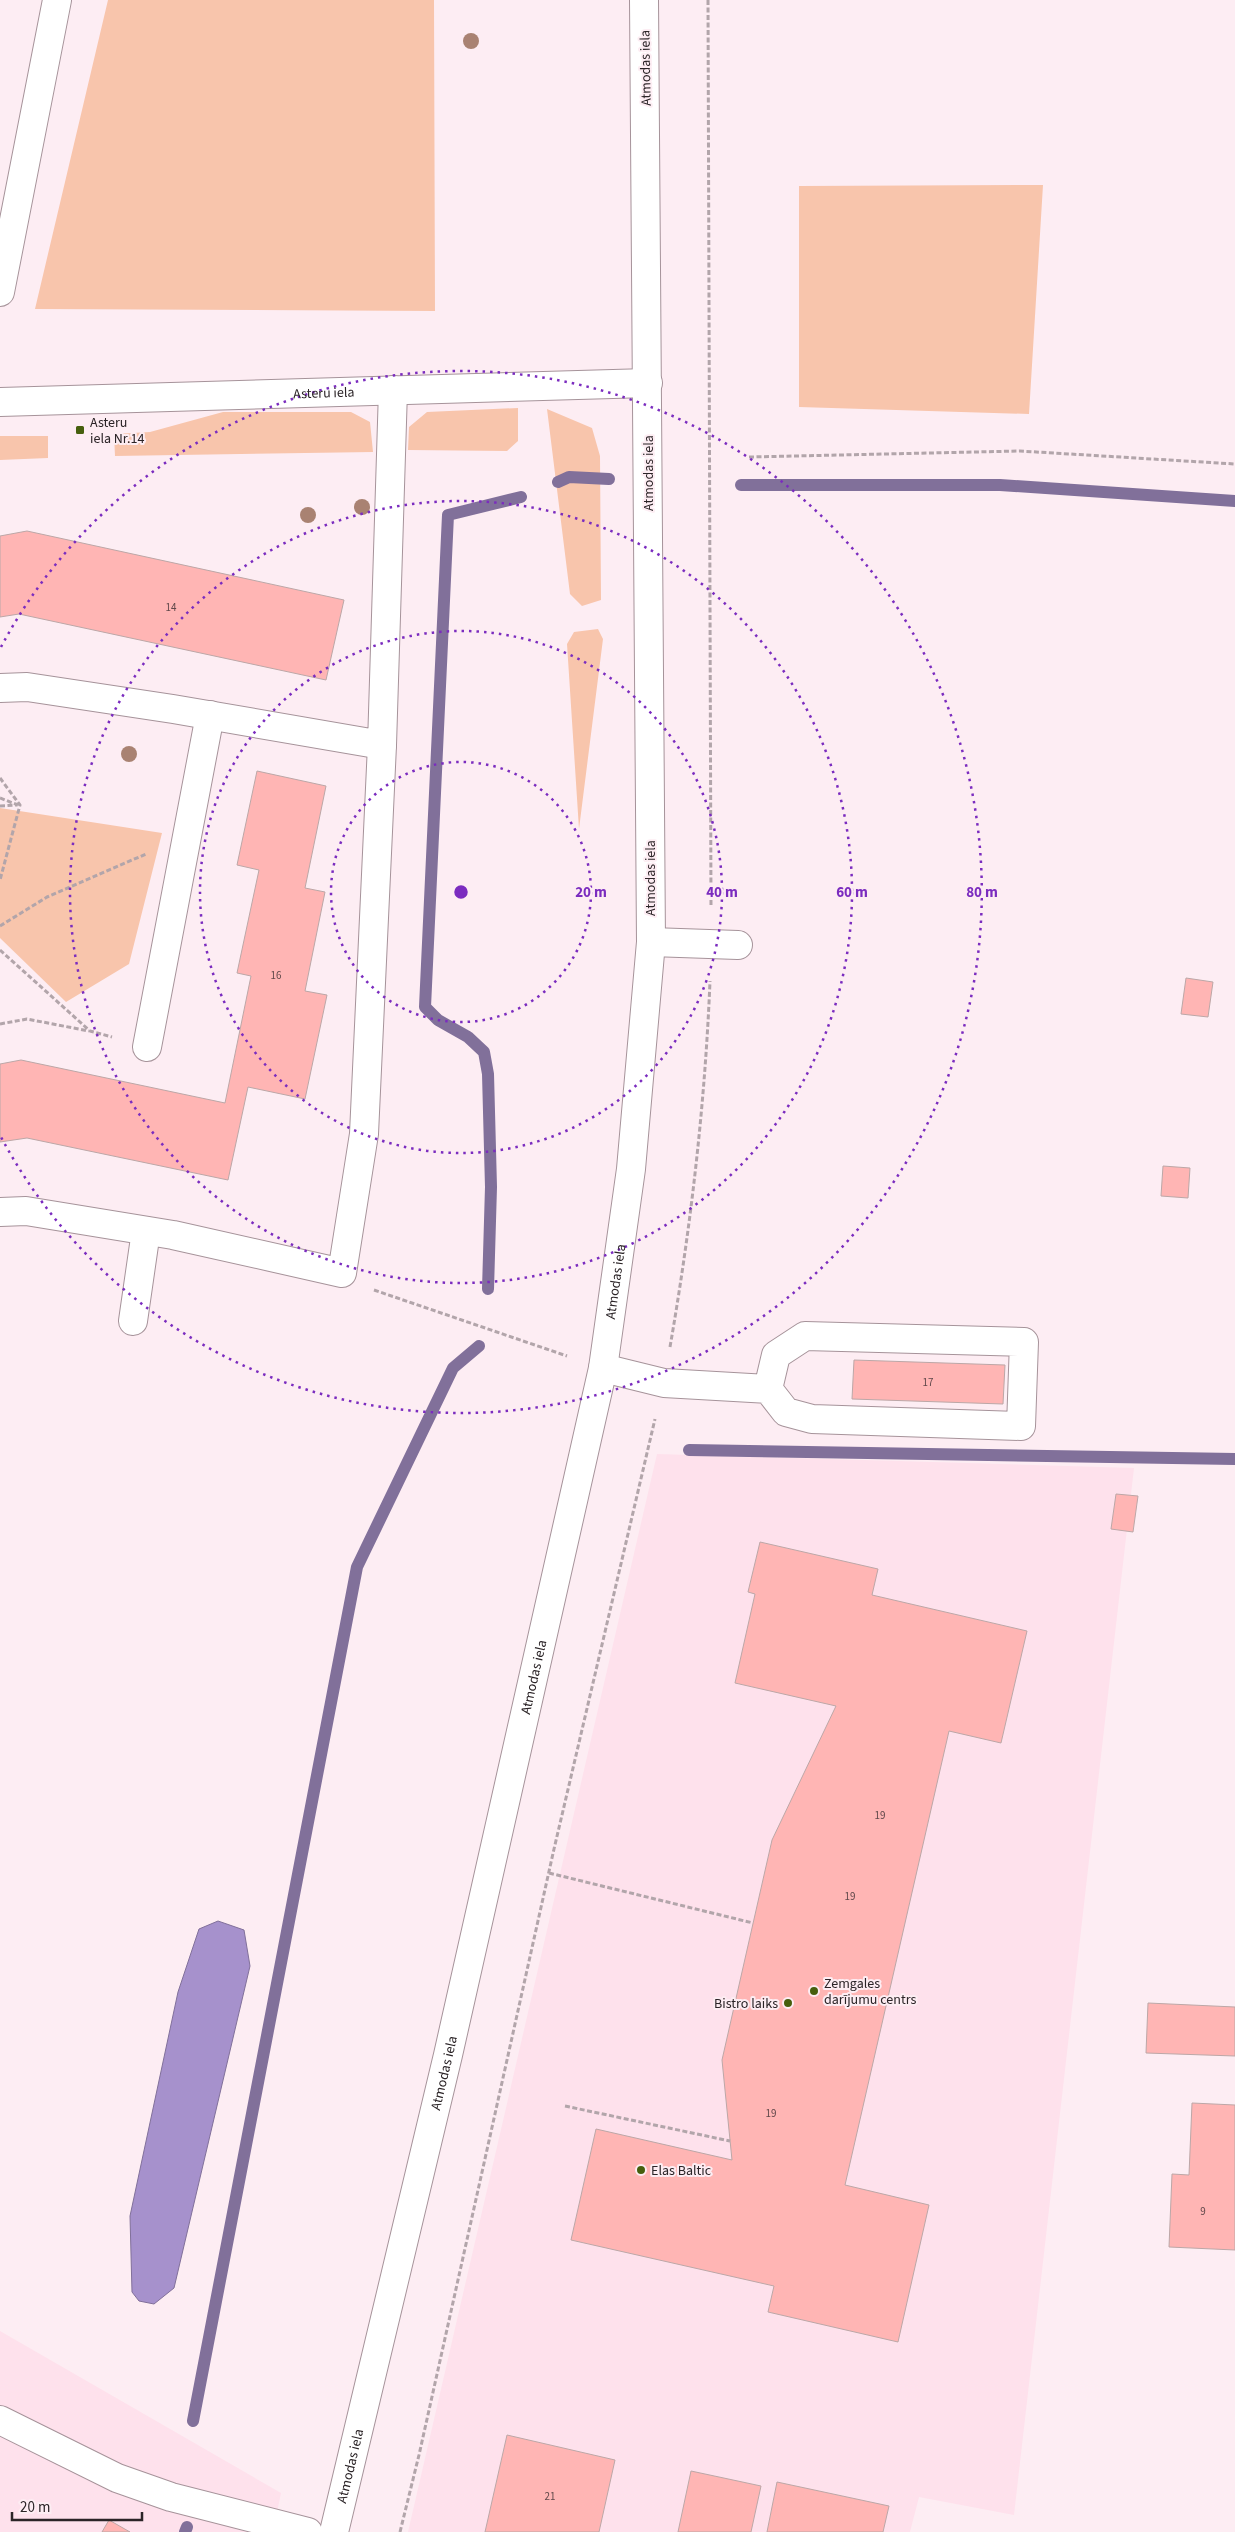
<svg xmlns="http://www.w3.org/2000/svg" width="1235" height="2532" font-family="'Source Sans 3',sans-serif">
<style>
.built{fill:#fee1ec}
.green{fill:#f8c5ac}
.water{fill:#a691cc;stroke:#81709a}
.lines{fill:none;stroke-linecap:round;stroke-linejoin:round}
.stream{stroke:#81709a;stroke-width:12}
.building{fill:#ffb5b4;stroke:#bca7a7}
.minor-casing{stroke:#a6939a;stroke-width:30}
.major-casing{stroke:#a6939a;stroke-width:30}
.path{stroke:#b2a5aa;stroke-width:3;stroke-dasharray:5 2.5;stroke-linecap:butt}
.minor{stroke:#fff;stroke-width:28}
.major{stroke:#fff;stroke-width:28}
.tree{fill:#a98272}
.ring{fill:none;stroke:#7b2cbf;stroke-width:2.5;stroke-dasharray:2.5 5}
.poi-dot{fill:#465f0d;stroke:#fdedf3;stroke-width:2}
.labels{text-anchor:middle;stroke-width:4;stroke-linejoin:round;paint-order:stroke}
.number-label{font-size:11px;fill:#60484a}
.street-label{font-size:14px;fill:#2b2427;stroke:#fdedf3}
.poi-label{font-size:14px;fill:#2b2427;stroke:#fdedf3;text-anchor:start}
.centre{fill:#7b2cbf;stroke:#fdedf3;stroke-width:2.5}
.ring-label{font-size:15px;text-anchor:middle;font-weight:bold;fill:#7b2cbf;stroke:#fdedf3;stroke-width:4;stroke-linejoin:round;paint-order:stroke}
</style>
<rect width="100%" height="100%" fill="#fdedf3"/>
<path class="built" d="M657 1454 1134 1468 1014 2515 919 2497 910 2532H408Z
M0 2331 281 2493 273 2532H0Z"/>
<path class="green" d="M108 0H434L435 311 35 309Z
M1043 185 1029 414 799 407V186Z
M518 408V441L507 451 408 450 409 427 427 412Z
M547 409 592 428 600 456 601 600 582 606 570 594Z
M223 412H351L370 422 373 452 115 456 114 434 150 432Z
M0 436H48V458L0 460Z
M598 629 603 639 579 829 567 644 574 632Z
M0 808 162 833 129 964 66 1002 0 938Z"/>
<path class="water" d="M218 1921 244 1930 250 1966 174 2288 154 2304 139 2301 132 2292 130 2216 178 1992 199 1929Z"/>
<g class="lines">
<path class="stream" d="M558 482 569 477 609 479
M741 485H1000L1235 501
M488 1289 491 1187 488 1074 484 1052 468 1037 438 1020 425 1007 448 515 521 497
M689 1450 1235 1459
M193 2421 357 1567 453 1368 479 1346
M185 2532 187 2527"/>
</g>
<path class="building" d="M27 531 344 600 326 680 19 614 0 617V536Z
M257 771 326 786 305 888 325 892 305 991 327 995 305 1099 248 1087 228 1180 27 1138 0 1142V1064L21 1060 225 1103 251 976 237 973 259 870 237 865Z
M1186 978 1213 982 1208 1017 1181 1014Z
M1163 1166 1190 1168 1188 1198 1161 1196Z
M854 1360 1005 1365 1003 1404 852 1399Z
M1116 1494 1138 1496 1133 1532 1111 1529Z
M760 1542 878 1569 872 1595 1027 1631 1001 1743 949 1731 845 2185 929 2205 898 2342 768 2312 774 2286 571 2240 596 2129 732 2160 722 2060 772 1840 836 1706 735 1683 755 1594 748 1592Z
M1148 2003 1235 2007V2056L1146 2053Z
M1192 2103 1235 2105V2250L1169 2247 1172 2174 1189 2175Z
M507 2435 615 2460 599 2532H485Z
M691 2471 761 2486 751 2532H678Z
M777 2482 889 2506 883 2532H767Z
M109 2520 130 2532H102Z"/>
<g class="lines">
<g class="minor-casing">
<g id="minor">
<path d="M0 292 57 0"/>
<path id="s1" d="M0 402 648 383"/>
<path d="M0 688 27 687 173 709 382 745 393 390"/>
<path d="M651 942 738 945"/>
<path d="M147 1047 210 715"/>
<path d="M0 1212 26 1211 173 1235 342 1273 364 1134 382 745"/>
<path d="M133 1321 146 1231"/>
<path d="M603 1368 664 1383 768 1389 776 1355 805 1336 1024 1342 1021 1426 812 1419 786 1412 768 1389"/>
<path d="M0 2420 117 2478 171 2497 308 2532"/>
</g>
</g>
<g class="major-casing">
<g id="major">
<path id="s2" d="M334 2532 448 2055 603 1368 631 1169 651 942 644 0"/>
</g>
</g>
<path class="path" d="M708 0 711 907
M749 457 1020 451 1235 464
M0 778 20 805 0 880
M0 798 18 805
M0 806 17 805
M0 926 47 897 146 854
M0 950 90 1031 112 1037
M0 1024 27 1019 89 1031
M374 1290 567 1356
M670 1347C691 1226 705 1104 710 981
M549 1873 753 1923
M565 2106 730 2141
M400 2532 419 2455 554 1849 655 1419"/>
<use href="#minor" class="minor"/>
<use href="#major" class="major"/>
</g>
<g class="tree">
<circle cx="471" cy="41" r="8"/>
<circle cx="362" cy="507" r="8"/>
<circle cx="308" cy="515" r="8"/>
<circle cx="129" cy="754" r="8"/>
</g>
<g class="ring">
<circle cx="461" cy="892" r="130"/>
<circle cx="461" cy="892" r="261"/>
<circle cx="461" cy="892" r="391"/>
<path d="M1 647A521 521 0 1 1 1 1137"/>
</g>
<g class="poi-dot">
<rect x="75" y="425" width="10" height="10" rx="2.5"/>
<circle cx="814" cy="1991" r="5"/>
<circle cx="788" cy="2003" r="5"/>
<circle cx="641" cy="2170" r="5"/>
</g>
<g class="labels">
<g class="number-label">
<text x="171" y="611">14</text>
<text x="276" y="979">16</text>
<text x="928" y="1386">17</text>
<text x="880" y="1819">19</text>
<text x="850" y="1900">19</text>
<text x="771" y="2117">19</text>
<text x="1203" y="2215">9</text>
<text x="550" y="2500">21</text>
</g>
<g class="street-label">
<text transform="translate(645 68) rotate(-91)" y="5">Atmodas iela</text>
<text dy="5" stroke="none"><textPath href="#s1" startOffset="324">Asteru iela</textPath></text>
<text transform="translate(648 473) rotate(-90)" y="5">Atmodas iela</text>
<text transform="translate(650 878) rotate(-90)" y="5">Atmodas iela</text>
<text dy="5" stroke="none"><textPath href="#s2" startOffset="1282">Atmodas iela</textPath></text>
<text dy="5" stroke="none"><textPath href="#s2" startOffset="878">Atmodas iela</textPath></text>
<text dy="5" stroke="none"><textPath href="#s2" startOffset="472">Atmodas iela</textPath></text>
<text dy="5" stroke="none"><textPath href="#s2" startOffset="68">Atmodas iela</textPath></text>
</g>
<g class="poi-label">
<text x="90" y="427">Asteru<tspan x="90" dy="16">iela Nr.14</tspan></text>
<text x="824" y="1988">Zemgales<tspan x="824" dy="16">darījumu centrs</tspan></text>
<text x="778" y="2008" text-anchor="end">Bistro laiks</text>
<text x="651" y="2175">Elas Baltic</text>
</g>
</g>
<circle cx="461" cy="892" r="8" class="centre"/>
<g class="ring-label">
<text x="591" y="897">20 m</text>
<text x="722" y="897">40 m</text>
<text x="852" y="897">60 m</text>
<text x="982" y="897">80 m</text>
</g>
<path d="M12 2512v8h130v-8" fill="none" stroke="#2b2427" stroke-width="2.5"/>
<text x="20" y="2512" font-size="15" fill="#2b2427" stroke="#fdedf3" stroke-width="4" paint-order="stroke">20 m</text>
</svg>
